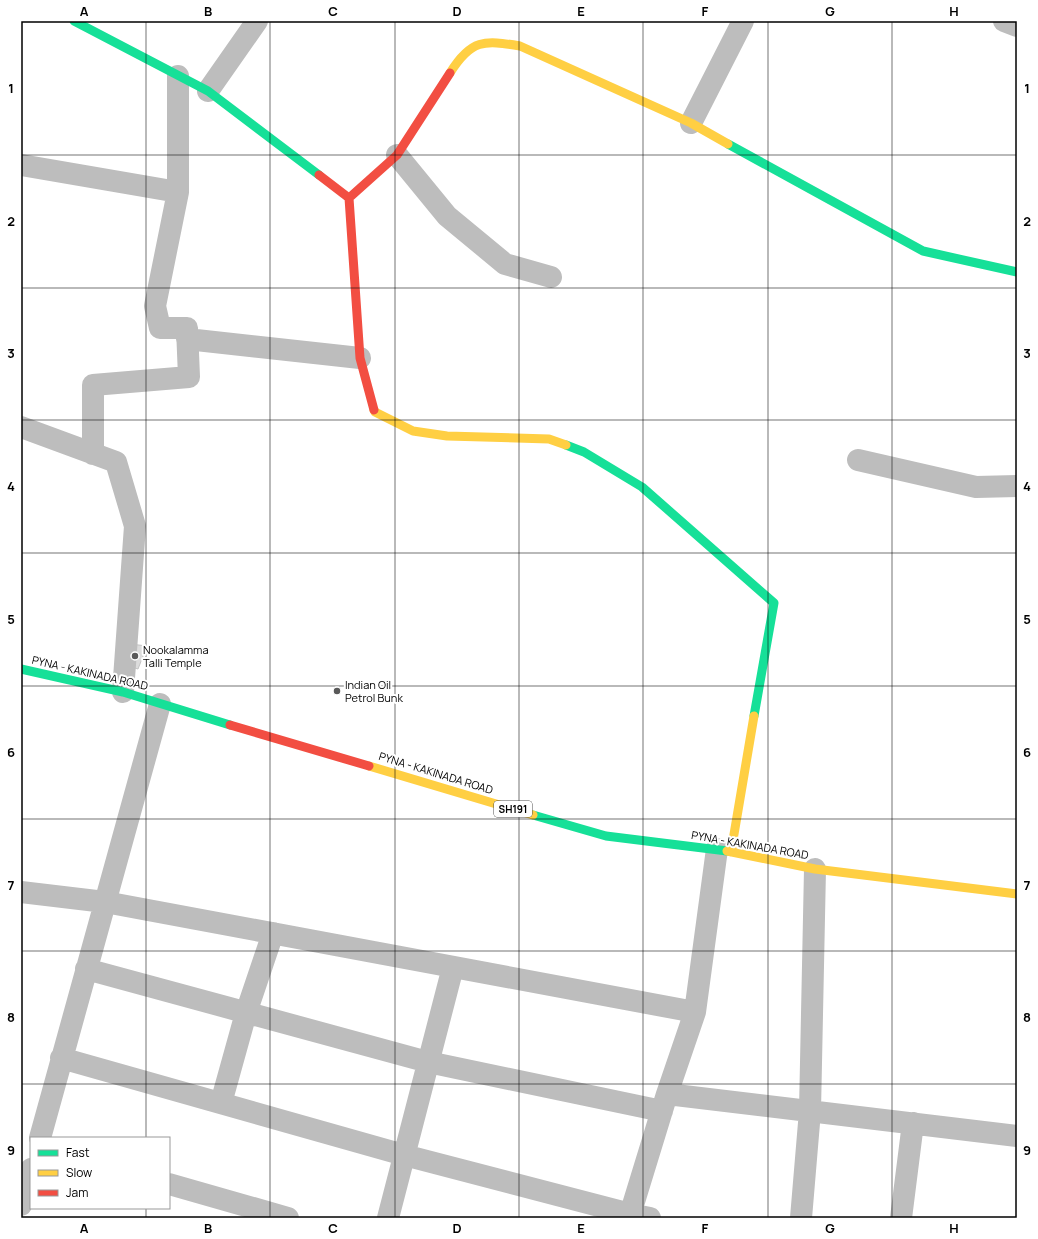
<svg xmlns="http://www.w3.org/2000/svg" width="1038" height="1239" font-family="Manrope,sans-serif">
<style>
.building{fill:#dcdcdc;stroke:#c4c4c4}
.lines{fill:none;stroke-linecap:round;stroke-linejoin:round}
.street{stroke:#bdbdbd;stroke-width:22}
.fast{stroke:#16e098;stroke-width:9}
.slow{stroke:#ffcf43;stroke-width:9}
.jam{stroke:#f24e42;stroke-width:9}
.grid{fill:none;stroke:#000;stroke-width:1;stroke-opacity:0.55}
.poi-dot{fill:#595959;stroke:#fff;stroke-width:1.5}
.labels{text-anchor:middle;stroke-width:4;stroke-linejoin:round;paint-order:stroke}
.shield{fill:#fff;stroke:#4c4c4c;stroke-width:1}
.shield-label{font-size:10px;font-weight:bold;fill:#000}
.poi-label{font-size:11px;fill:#000;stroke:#fff;text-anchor:start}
.street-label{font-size:11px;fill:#000;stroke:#fff}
.neatline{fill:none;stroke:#000;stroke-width:1.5}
.grid-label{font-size:13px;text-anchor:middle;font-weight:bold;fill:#000}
</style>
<rect width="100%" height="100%" fill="#fff"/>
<path class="building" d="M130 644 147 646 138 669 125 665Z"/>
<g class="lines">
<path class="street" d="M1004 21 1017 26
M208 91 257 21
M691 123 743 21
M397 155 447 216 505 264 551 277
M21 165 178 192
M187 339 360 358
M21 427 116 462 135 526 123 692
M93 454V385L189 377 187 328H160L155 306 178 192V76
M858 460 976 487 1017 486
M21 892 105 902 695 1012 717 849
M86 969 428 1062 662 1111
M61 1058 404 1155 630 1214 650 1218
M667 1094 695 1012
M221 1103 246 1013 273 933
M40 1138 160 704
M169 1184 288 1218
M21 1205 31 1169
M388 1218 453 967
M629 1218 667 1094 1017 1136
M801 1218 810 1111 815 869
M901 1218 913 1123"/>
<path class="fast" d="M74 21 208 91 319 175
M728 144 923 251 1017 272
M566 445 584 452 642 487 774 603 754 716
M21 669 123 692 230 725
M533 815 606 836 727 851"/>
<path class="slow" d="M450 73C471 39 484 40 520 46L691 123 728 144
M374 410 375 412 413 431 447 436 549 439 566 445
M369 766 533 815
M727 851 815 869 1017 894
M731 852 754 716"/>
<path class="jam" d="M319 175 349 198 397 155 450 73
M349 198 360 358 374 410
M230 725 369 766"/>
</g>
<path class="grid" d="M146 21V1138M270 21V1218M395 21V1218M519 21V1218M643 21V1218M768 21V1218M892 21V1218M21 155H1017M21 288H1017M21 420H1017M21 553H1017M21 686H1017M21 819H1017M21 951H1017M21 1084H1017M146 1208V1218"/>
<g class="poi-dot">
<circle cx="135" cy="656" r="4"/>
<circle cx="337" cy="691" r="4"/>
</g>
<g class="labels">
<rect class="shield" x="494" y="801" width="38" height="16" rx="3"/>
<g class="shield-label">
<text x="513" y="813">SH191</text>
</g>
<g class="poi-label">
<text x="143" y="654">Nookalamma<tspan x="143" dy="13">Talli Temple</tspan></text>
<text x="345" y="689">Indian Oil<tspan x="345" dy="13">Petrol Bunk</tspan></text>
</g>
<g class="street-label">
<text transform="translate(90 673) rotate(13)" y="4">PYNA - KAKINADA ROAD</text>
<text transform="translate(436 773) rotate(17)" y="4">PYNA - KAKINADA ROAD</text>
<text transform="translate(750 845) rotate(10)" y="4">PYNA - KAKINADA ROAD</text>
</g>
</g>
<rect width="1038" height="1239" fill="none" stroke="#ffffff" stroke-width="44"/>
<rect x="30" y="1137" width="140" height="72" fill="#ffffff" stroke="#999999"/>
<rect x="38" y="1150" width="20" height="6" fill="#16e098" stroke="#999999"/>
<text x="66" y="1157" font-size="12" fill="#000000">Fast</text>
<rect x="38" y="1170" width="20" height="6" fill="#ffcf43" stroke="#999999"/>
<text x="66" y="1177" font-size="12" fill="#000000">Slow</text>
<rect x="38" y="1190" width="20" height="6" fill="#f24e42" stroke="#999999"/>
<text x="66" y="1197" font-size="12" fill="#000000">Jam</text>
<rect x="22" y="22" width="994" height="1195" class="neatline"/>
<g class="grid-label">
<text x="84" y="16">A</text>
<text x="208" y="16">B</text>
<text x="333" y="16">C</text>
<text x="457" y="16">D</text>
<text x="581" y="16">E</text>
<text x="705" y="16">F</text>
<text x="830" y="16">G</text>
<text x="954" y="16">H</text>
<text x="11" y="93">1</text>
<text x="1027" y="93">1</text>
<text x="11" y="226">2</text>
<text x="1027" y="226">2</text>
<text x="11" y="358">3</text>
<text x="1027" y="358">3</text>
<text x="11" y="491">4</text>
<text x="1027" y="491">4</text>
<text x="11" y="624">5</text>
<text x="1027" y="624">5</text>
<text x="11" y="757">6</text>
<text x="1027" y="757">6</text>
<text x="11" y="890">7</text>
<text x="1027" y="890">7</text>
<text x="11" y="1022">8</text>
<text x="1027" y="1022">8</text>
<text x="11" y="1155">9</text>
<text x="1027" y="1155">9</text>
<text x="84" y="1233">A</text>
<text x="208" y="1233">B</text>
<text x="333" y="1233">C</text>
<text x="457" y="1233">D</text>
<text x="581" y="1233">E</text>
<text x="705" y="1233">F</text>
<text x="830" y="1233">G</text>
<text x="954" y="1233">H</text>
</g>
</svg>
